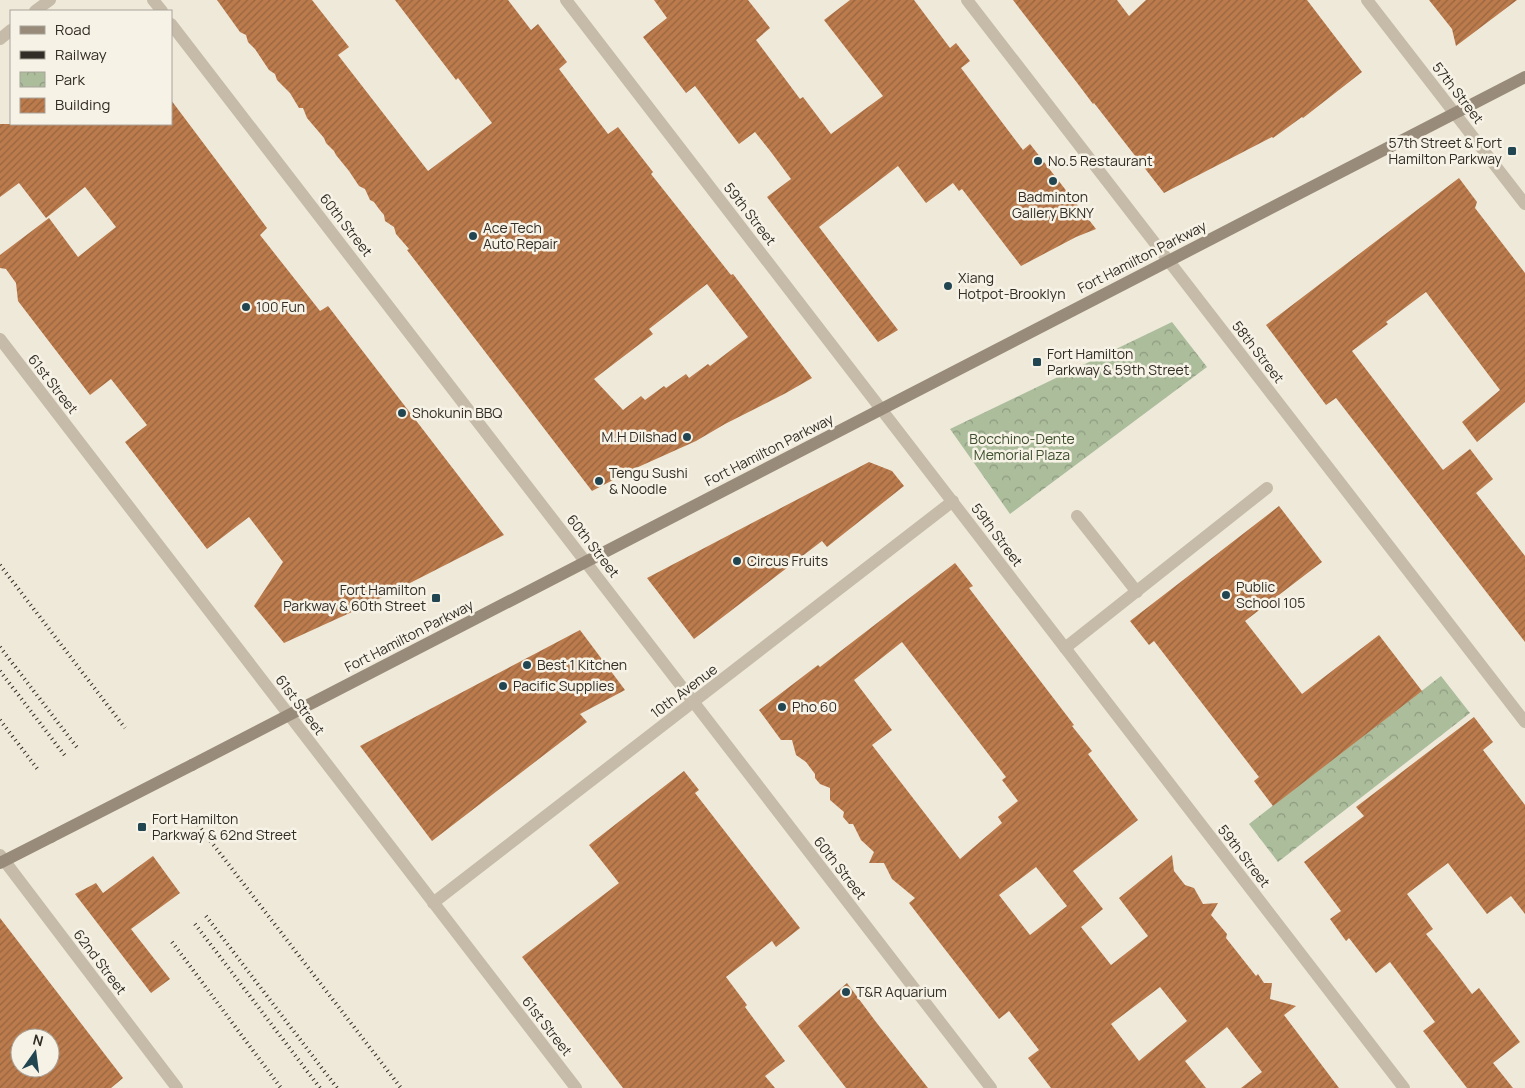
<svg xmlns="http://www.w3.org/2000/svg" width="1525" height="1088" font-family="Manrope,sans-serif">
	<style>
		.park { fill: url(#park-crowns) }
		.building { fill: url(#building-hatch); fill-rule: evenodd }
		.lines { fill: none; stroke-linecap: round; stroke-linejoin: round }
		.lane { stroke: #c6bba8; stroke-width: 12 }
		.street { stroke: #c6bba8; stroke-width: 12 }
		.secondary { stroke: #998b79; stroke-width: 12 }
		.rail { stroke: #332d27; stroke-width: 4; stroke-dasharray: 1 4; stroke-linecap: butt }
		.secondary-bridge { stroke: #998b79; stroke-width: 12 }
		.poi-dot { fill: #214551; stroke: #f7f2e6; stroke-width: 2 }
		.labels { text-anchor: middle; stroke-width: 5; stroke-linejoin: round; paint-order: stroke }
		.street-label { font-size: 14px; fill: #332d27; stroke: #f7f2e6 }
		.poi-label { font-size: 14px; fill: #332d27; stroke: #f7f2e6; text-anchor: start }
		.park-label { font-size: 14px; fill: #3d4f2d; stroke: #f7f2e6 }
	</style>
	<defs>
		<pattern id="park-crowns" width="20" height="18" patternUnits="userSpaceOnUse" patternTransform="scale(1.25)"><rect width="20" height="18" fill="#acbd9c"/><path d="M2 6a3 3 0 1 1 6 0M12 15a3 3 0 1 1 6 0" fill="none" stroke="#8d9a7f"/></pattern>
		<pattern id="building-hatch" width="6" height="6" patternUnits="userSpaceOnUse" patternTransform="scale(1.25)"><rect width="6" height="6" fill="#bb7b4c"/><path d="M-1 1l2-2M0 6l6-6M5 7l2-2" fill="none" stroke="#99653f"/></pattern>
	</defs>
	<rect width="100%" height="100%" fill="#efe9da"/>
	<path class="park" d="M1172,322L1207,367L1010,514L950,429Z
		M1441,676L1470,713L1278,862L1249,824Z"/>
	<path class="building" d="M217,0H312L349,47L338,55L428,171L492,123L458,78L456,80L395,0H508L531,30L538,24L567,62L559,69L608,134L618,127L653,172L651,174L731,275L733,274L812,378L786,393L725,424L696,441L636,468L592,491L407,250L409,249L396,234L394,227L385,221L384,215L379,209L374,202L370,200L365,189L359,186L349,171L336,155L334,151L326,143L324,138L307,118L303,108H299L290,93L277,80L275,74L269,70L255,49L248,42L246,35L240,32ZM707,284L748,337L710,366L708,364L689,378L686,374L666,388L664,386L645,400L641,396L623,410L594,379L653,334L649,329Z
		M654,0H748L770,28L756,40L800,99L803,97L831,134L883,96L824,20L850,0H914L950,48L956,43L970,61L961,68L1023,150L1030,144L1096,229L1076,237L1021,266L962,189L959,191L953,183L926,203L898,166L819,227L898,330L878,342L767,197L791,179L771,152L755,132L739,144L695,86L686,93L643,37L667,18Z
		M1013,0H1117L1129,16L1146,0H1307L1362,72L1303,118L1302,117L1273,138L1272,137L1164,193L1094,103L1093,104L1078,84Z
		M1429,0H1517L1456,46L1452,29Z
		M171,100L267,228L260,235L320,311L328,306L504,535L365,606L284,643L254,606L283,562L249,517L207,549L125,442L147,425L111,379L90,395L18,301L16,283L6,269L0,268V255L49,218L78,257L116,227L85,187L46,218L19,183L0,197V124H171Z
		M1459,178L1477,202L1475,208L1525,273V402L1477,442L1462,422L1500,390L1426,292L1386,322L1388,324L1352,351L1443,470L1470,449L1493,479L1476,493L1525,556V642L1336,398L1326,405L1266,325Z
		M869,462L892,471L904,486L827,547L822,541L694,639L647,578Z
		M1279,506L1322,562L1245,621L1302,694L1379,635L1422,691L1273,806L1254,781L1259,777L1154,641L1149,645L1130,621Z
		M955,563L973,586L969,588L1074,725L1072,726L1092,751L1088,754L1138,820L1073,871L1103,909L1081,927L1111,965L1148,936L1119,898L1172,855L1174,871L1185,885L1194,888L1203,904L1218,903L1211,915L1227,934L1226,938L1256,976L1258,974L1264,983H1272L1270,999L1296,1006L1284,1015L1339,1088H1241L1262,1072L1227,1027L1185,1061L1206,1088H1051L1028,1058L1039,1050L1009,1011L999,1019L909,903L915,898L892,879L884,863H869L874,852L861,840L853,824H849L843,817L844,812L830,800V788L820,784L815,778V774L806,762L796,755L792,740H781L759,710L818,665L820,667ZM902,642L1006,777L1002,780L1018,801L998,817L1002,823L960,859L872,745L892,730L854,680ZM1036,867L1067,906L1030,935L999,895ZM1160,987L1187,1021L1139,1061L1111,1024Z
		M580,630L625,690L580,714L587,722L432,841L360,746Z
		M1474,717L1493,742L1483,750L1525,805V914L1511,896L1487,914L1448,863L1407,894L1433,929L1426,934L1442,954L1472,994L1479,988L1520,1042L1493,1063L1513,1088H1467L1423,1031L1435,1022L1390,962L1376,973L1349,938L1346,941L1330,919L1341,911L1304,862L1364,816L1356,807Z
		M684,771L699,790L695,793L800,928L776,947L772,941L726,977L747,1005L745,1007L785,1061L765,1076L775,1088H623L522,957L619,883L589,845Z
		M153,856L180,893L131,929L170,979L151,993L75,894L96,883L103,893Z
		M0,918L123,1078L111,1088H0ZM20,1038H50V1068H20Z
		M847,983L876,1022L928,1088H846L798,1026Z"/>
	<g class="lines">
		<path class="lane" d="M1077,516L1137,592
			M1065,648L1267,488"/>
		<path class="street" d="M153,0L162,11
			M566,0L1404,1088
			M967,0L1525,722
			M1367,0L1525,204
			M35,11L50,0
			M171,24L991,1088
			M0,39L11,30
			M0,339L576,1088
			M0,855L177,1088
			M433,903L953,501"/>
		<path class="secondary" d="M192,765L1525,77
			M0,863L51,837"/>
		<path class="rail" d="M0,565L125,728
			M0,647L79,750
			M0,671L66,757
			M0,720L39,771
			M192,817L401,1088
			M206,916L337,1088
			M195,924L320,1088
			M172,942L281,1088"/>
		<path class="secondary-bridge" d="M51,837L192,765"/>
	</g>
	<g class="poi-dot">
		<rect x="1507" y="146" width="10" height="10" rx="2.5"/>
		<circle cx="1038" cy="161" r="5"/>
		<circle cx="1053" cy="181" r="5"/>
		<circle cx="473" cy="236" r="5"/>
		<circle cx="948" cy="286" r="5"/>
		<circle cx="246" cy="307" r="5"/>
		<rect x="1032" y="357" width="10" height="10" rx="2.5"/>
		<circle cx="402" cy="413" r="5"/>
		<circle cx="687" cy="437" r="5"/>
		<circle cx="599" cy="481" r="5"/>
		<circle cx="737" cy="561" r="5"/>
		<circle cx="1226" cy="595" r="5"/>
		<rect x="431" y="593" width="10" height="10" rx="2.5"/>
		<circle cx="527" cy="665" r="5"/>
		<circle cx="503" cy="686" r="5"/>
		<circle cx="782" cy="707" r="5"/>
		<rect x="137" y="822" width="10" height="10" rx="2.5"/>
		<circle cx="846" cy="992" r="5"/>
	</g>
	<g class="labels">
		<g class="street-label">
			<text transform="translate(1458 93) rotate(52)" y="5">57th Street</text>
			<text transform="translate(750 214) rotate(52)" y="5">59th Street</text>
			<text transform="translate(346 225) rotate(52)" y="5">60th Street</text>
			<text transform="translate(1142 257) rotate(-27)" y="5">Fort Hamilton Parkway</text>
			<text transform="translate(1258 352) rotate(52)" y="5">58th Street</text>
			<text transform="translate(53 384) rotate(52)" y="5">61st Street</text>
			<text transform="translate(769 450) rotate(-27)" y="5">Fort Hamilton Parkway</text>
			<text transform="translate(997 535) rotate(53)" y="5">59th Street</text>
			<text transform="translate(593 546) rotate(52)" y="5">60th Street</text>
			<text transform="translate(409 636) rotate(-27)" y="5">Fort Hamilton Parkway</text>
			<text transform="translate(684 691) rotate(-37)" y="5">10th Avenue</text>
			<text transform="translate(300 705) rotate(53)" y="5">61st Street</text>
			<text transform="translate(1244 856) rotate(52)" y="5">59th Street</text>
			<text transform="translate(840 868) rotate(52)" y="5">60th Street</text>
			<text transform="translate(100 962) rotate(53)" y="5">62nd Street</text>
			<text transform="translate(547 1026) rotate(52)" y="5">61st Street</text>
		</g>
		<g class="poi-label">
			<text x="1502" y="148" text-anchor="end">57th Street &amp; Fort<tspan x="1502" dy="16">Hamilton Parkway</tspan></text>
			<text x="1048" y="166">No.5 Restaurant</text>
			<text x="1053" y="202" text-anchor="middle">Badminton<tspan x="1053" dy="16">Gallery BKNY</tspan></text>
			<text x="483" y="233">Ace Tech<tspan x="483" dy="16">Auto Repair</tspan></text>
			<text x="958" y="283">Xiang<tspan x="958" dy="16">Hotpot-Brooklyn</tspan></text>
			<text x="256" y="312">100 Fun</text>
			<text x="1047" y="359">Fort Hamilton<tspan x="1047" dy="16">Parkway &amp; 59th Street</tspan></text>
			<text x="412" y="418">Shokunin BBQ</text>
			<text x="677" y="442" text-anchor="end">M.H Dilshad</text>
			<text x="609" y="478">Tengu Sushi<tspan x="609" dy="16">&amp; Noodle</tspan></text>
			<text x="747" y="566">Circus Fruits</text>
			<text x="1236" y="592">Public<tspan x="1236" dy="16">School 105</tspan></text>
			<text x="426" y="595" text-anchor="end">Fort Hamilton<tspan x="426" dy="16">Parkway &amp; 60th Street</tspan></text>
			<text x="537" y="670">Best 1 Kitchen</text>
			<text x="513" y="691">Pacific Supplies</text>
			<text x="792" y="712">Pho 60</text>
			<text x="152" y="824">Fort Hamilton<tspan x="152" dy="16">Parkway &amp; 62nd Street</tspan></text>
			<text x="856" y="997">T&amp;R Aquarium</text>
		</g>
		<g class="park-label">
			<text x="1022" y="444">Bocchino-Dente<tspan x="1022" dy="16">Memorial Plaza</tspan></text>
		</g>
	</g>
	<rect x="10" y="10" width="162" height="115" fill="#f7f2e6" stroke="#a9a39a"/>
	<rect x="20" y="26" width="25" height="8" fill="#998b79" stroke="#a9a39a"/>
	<text x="55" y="35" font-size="15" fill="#332d27">Road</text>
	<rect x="20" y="51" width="25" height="8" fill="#332d27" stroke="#a9a39a"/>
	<text x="55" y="60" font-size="15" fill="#332d27">Railway</text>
	<rect x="20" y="72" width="25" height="15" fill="url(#park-crowns)" stroke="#a9a39a"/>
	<text x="55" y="85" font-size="15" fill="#332d27">Park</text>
	<rect x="20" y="98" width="25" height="15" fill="url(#building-hatch)" stroke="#a9a39a"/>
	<text x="55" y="110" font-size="15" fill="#332d27">Building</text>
	<g transform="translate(35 1053) rotate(14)"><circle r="24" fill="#f7f2e6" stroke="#a9a39a"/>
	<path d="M0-4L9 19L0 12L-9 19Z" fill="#214551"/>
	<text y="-8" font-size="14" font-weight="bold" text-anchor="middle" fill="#332d27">N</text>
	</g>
</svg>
